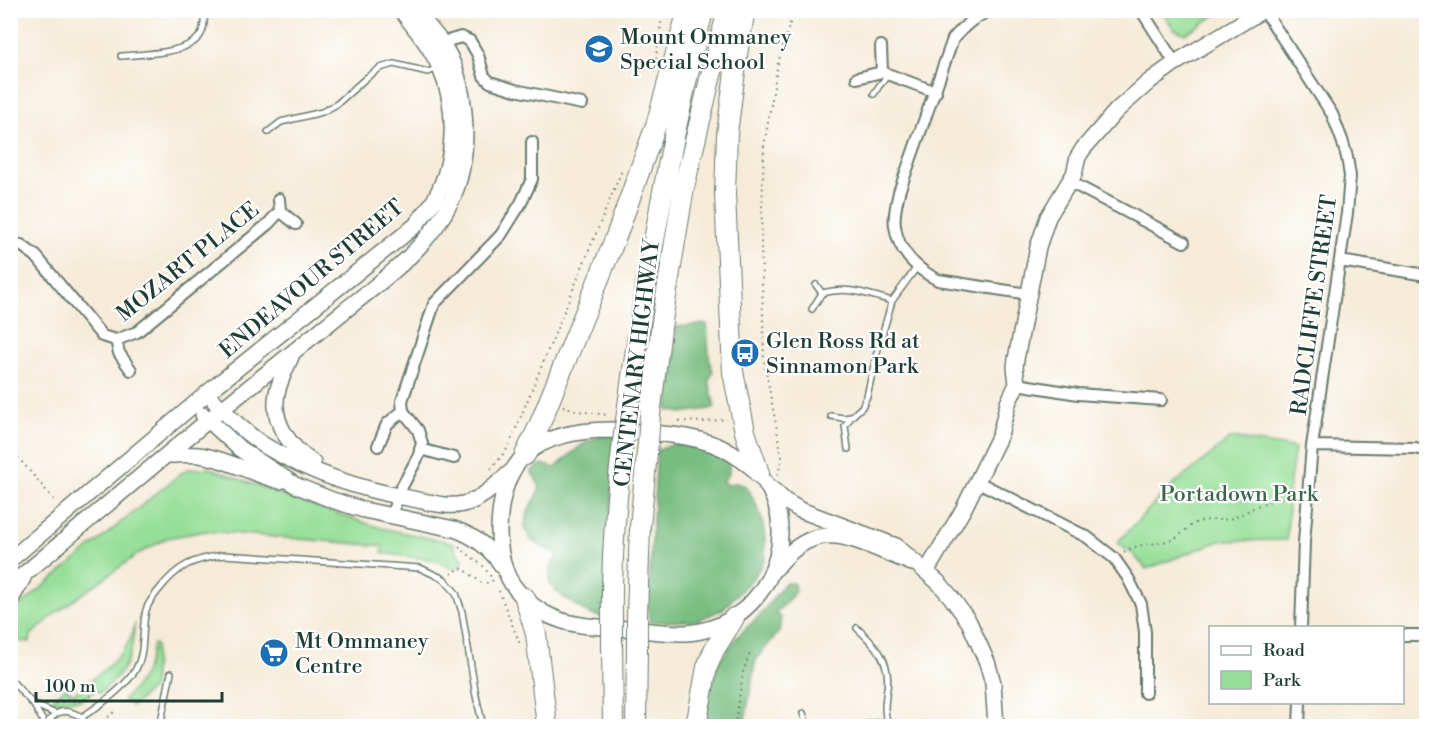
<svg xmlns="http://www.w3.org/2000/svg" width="1437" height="737" font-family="'Libre Bodoni',serif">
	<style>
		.green { fill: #97df99; stroke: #5b8e66; stroke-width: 1.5 }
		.forest { fill: #79be81; stroke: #4c7e5a; stroke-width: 1.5 }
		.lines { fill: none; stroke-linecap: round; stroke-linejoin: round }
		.lane-casing { stroke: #6a7a6d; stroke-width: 8 }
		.street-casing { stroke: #6a7a6d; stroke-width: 14 }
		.secondary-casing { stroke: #6a7a6d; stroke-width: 18 }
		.highway-casing { stroke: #6a7a6d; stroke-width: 22 }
		.path { stroke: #6a7a6d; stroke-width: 2; stroke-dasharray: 1.5 4.5; stroke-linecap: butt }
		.lane { stroke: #fff; stroke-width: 5 }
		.street { stroke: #fff; stroke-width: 10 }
		.secondary { stroke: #fff; stroke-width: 15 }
		.highway { stroke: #fff; stroke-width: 20 }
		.highway-bridge-casing { stroke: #6a7a6d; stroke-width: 22; stroke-linecap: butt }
		.highway-bridge { stroke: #fff; stroke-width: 20 }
		.labels { text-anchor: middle; stroke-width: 4.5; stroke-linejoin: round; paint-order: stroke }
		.poi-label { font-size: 22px; fill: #1f3d34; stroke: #fff; text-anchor: start }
		.street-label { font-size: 22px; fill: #1f3d34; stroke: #fff }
		.park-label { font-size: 22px; fill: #3d664d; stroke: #fff }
	</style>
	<rect width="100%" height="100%" fill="#fff"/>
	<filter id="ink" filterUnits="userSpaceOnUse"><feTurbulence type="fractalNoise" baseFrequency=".0167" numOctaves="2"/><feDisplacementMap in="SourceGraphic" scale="12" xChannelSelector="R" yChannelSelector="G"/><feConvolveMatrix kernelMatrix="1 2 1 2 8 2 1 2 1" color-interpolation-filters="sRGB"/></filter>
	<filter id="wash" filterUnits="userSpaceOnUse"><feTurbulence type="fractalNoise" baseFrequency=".008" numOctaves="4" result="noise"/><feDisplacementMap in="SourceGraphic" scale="24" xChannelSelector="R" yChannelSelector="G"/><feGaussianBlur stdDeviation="1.35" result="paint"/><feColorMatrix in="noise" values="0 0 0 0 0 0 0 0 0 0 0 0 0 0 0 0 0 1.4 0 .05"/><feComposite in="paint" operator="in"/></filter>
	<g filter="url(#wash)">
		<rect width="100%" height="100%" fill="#f5ebd8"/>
		<path class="green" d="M1161,11H1214L1216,15L1185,34L1174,29Z
			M1231,438L1295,448L1289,487L1287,540L1220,541L1146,569L1133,554L1117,543L1167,490Z
			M210,468L284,496L381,528L454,543C454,550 457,554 463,557L462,566L453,569L434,560L382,553L383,546L206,531L167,538L138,554L56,613L31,635L30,642L15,641L12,659L10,655L11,617L16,609L181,473L188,469Z
			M135,623C132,659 127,670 100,693L96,690L81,700H64L49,703L66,687L73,694C98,674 130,656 135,623Z
			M153,644L156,645L153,687L132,707L127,701L125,702L124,699C141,683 149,668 153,644Z"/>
		<path class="forest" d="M707,324L709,356L713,373L709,380L715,408L681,413L667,410C669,390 672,371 675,351C676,343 675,336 676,327Z
			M602,436H615L605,618L589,614L563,597L550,585V569L557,555L532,541L524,528L529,509L536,498L540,487L531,471L542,464L555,468C573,454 578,443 602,436Z
			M675,444C694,446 714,451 729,464V474L722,482L728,485L736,483L746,486L754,500L762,518L765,537V559L754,577L723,609L696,621L649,622L648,606L657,450Z
			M785,583H794L795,591L787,602L775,613L781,617L779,632L756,659L744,726H703L716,666L736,638L761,614Z"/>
	</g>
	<g filter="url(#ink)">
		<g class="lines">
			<g class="lane-casing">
				<path id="lane" d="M121,56C142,54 190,54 201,34C205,28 204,17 205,10
					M874,94L879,86L889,74
					M268,132L281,122L322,112L337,104L366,78L380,68L394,64L428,72L439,68
					M816,285L822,293
					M812,309L822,293C850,286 865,294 892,301
					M831,416L843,418L851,417L862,407L867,396L876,356L892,301L917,267
					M848,449L845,426L851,417
					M857,628C876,646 891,660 887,689C885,703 883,713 889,726
					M10,679L33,704L56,714
					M33,704L46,726
					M803,713L807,726
					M82,717C99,706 126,687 136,669C146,651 141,629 146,610C148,603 154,596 158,591C178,565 193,559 224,555L420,568L444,579L456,593L462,612L476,696L483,726
					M46,726C55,709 66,708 82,717L86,726
					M160,726L171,673
					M859,726L887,721"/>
			</g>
			<g class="street-casing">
				<path id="street" d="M992,10C974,17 966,24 953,39L899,192C897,203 893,215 895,226C898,251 916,269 938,280L1028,294
					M1141,10L1175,63
					M1264,10L1332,114L1342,140L1347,157L1350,176L1347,213L1312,446L1304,542L1301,628
					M441,43L461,37L470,41L478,55L484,76L490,82L515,90L582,104
					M882,72L936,92
					M857,78L882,72L881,46
					M1070,182L1184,242
					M279,199L280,211L296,224
					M10,244L21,245L36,256L102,336L116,340L137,332L268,224L280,211
					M1340,261L1426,275
					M116,340L119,353L131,370
					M1017,384L1078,394L1161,400
					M378,446L387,424L403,411
					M1312,446L1414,448L1426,450
					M420,449L454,458
					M978,482L1087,537L1114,558L1128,578L1141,604L1145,632V693
					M392,517L397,496L419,455L422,443L418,430L403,411L402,401L434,304L501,235L521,203L532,179V142
					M1402,635H1426
					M1299,726L1300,702"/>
			</g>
			<g class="secondary-casing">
				<path id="secondary" d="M292,354C287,367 280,379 277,393C271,423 290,447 313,463
					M215,402C231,419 247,435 267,447C311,473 363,490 413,499C429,502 447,508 463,504C482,500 498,483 512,471
					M203,415L240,449L295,485L332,500L364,510L454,529C475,536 491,549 503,567
					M611,430C649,434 698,432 731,453C743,460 757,470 765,482C806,545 758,630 685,633C667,633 649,631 631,629C603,627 572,628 546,614C530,605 512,589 506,572C493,538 498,480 525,455C548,434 582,430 611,430Z
					M168,455C180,455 193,453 205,456C231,461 255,475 280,481
					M772,489L785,501L800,510L896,546L939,583L951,597L969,622L987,662L993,683L996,726
					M10,560L218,384L416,225C422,216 430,208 435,199C456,160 458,108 440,68C431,47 415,28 401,10
					M776,568C821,511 857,543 912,563
					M926,572L963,510L1000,435L1008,403L1017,384L1015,367L1016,359L1038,247L1048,217L1074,174L1078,157L1083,149L1117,110L1150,81L1175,63L1263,10
					M10,586C89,520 167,453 247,389C279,363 311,338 343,312C384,279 429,248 452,199C472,155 469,82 441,42C433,31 423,21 415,10
					M10,601L23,578"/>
			</g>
			<g class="highway-casing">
				<path id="highway" d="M745,10L738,48L727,134L725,194L733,372L745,432L759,473
					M627,413C645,277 670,143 703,10
					M650,415L662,321L684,187L711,75L728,10
					M525,455L539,426L617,234L657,122L688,10
					M525,598L536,634L547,726
					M637,615L640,527L648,442
					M612,617C611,558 616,499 623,441
					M612,645L613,726
					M636,726L637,648
					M696,726L707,667L714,650L734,618"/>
			</g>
			<path class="path" d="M654,71L663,10
				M563,406L578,411L608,415
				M679,421L704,422L727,419
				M10,448L56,502
				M491,469L508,448L622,170
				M778,475L782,457L764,360L761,241L764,146L778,63L794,10
				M459,547L483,566L492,578
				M1124,552C1139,542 1157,546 1173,539C1181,536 1187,527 1195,523C1207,518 1220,522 1232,518C1241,515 1249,510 1257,506C1271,500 1283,497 1298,497
				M451,574L460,568C470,571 475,580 484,584L494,580
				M499,591L521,647
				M55,703L67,701H82L96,692L98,695
				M100,726L103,722L113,713L109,709
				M735,726L743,672L750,653"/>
			<use href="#lane" class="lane"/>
			<use href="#street" class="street"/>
			<use href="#secondary" class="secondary"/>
			<use href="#highway" class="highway"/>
			<g class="highway-bridge-casing">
				<path id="highway-bridge" d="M623,441L627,413
					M648,442L650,415
					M637,615V648
					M612,645V617"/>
			</g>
			<use href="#highway-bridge" class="highway-bridge"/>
		</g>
	</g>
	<defs>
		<g id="school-disc" transform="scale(1.5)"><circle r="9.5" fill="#1f6fb2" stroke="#fff"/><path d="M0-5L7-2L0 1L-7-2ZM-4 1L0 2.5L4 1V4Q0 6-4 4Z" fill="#fff"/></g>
		<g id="bus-disc" transform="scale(1.5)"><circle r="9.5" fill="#1f6fb2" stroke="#fff"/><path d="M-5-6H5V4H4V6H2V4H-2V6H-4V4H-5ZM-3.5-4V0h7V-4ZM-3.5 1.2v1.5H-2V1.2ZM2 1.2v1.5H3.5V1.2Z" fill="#fff"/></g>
		<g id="supermarket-disc" transform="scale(1.5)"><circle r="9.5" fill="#1f6fb2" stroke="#fff"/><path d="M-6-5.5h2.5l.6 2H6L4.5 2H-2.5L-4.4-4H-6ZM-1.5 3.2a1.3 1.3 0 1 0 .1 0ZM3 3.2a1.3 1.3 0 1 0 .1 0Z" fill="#fff"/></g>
	</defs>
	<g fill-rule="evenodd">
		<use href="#school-disc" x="599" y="49"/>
		<use href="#bus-disc" x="745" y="353"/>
		<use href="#supermarket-disc" x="274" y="653"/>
	</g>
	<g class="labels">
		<g class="poi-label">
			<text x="620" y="44">Mount Ommaney<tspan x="620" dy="25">Special School</tspan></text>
			<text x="766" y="348">Glen Ross Rd at<tspan x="766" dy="25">Sinnamon Park</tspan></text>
			<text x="295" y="648">Mt Ommaney<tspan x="295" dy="25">Centre</tspan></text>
		</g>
		<g class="street-label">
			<text transform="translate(187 261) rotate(-39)" y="8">MOZART PLACE</text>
			<text transform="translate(311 278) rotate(-40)" y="8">ENDEAVOUR STREET</text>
			<text transform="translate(1313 305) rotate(-82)" y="8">RADCLIFFE STREET</text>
			<text transform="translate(636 363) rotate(-83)" y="8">CENTENARY HIGHWAY</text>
		</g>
		<g class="park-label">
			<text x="1239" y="501">Portadown Park</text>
		</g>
	</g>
	<rect width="1437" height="737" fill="none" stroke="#fff" stroke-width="36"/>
	<rect x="1209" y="626" width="195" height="78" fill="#ffffff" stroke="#a5b1ae" stroke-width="1.5"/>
	<rect x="1221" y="646" width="30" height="9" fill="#ffffff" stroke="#a5b1ae" stroke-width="1.5"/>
	<text x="1263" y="656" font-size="18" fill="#1f3d34">Road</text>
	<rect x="1221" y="671" width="30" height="18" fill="#97df99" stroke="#a5b1ae" stroke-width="1.5"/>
	<text x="1263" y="686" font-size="18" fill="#1f3d34">Park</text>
	<path d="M36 692v9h186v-9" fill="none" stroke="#1f3d34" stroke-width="3"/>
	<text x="45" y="692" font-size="18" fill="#1f3d34" stroke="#ffffff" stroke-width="4.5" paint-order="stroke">100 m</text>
</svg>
